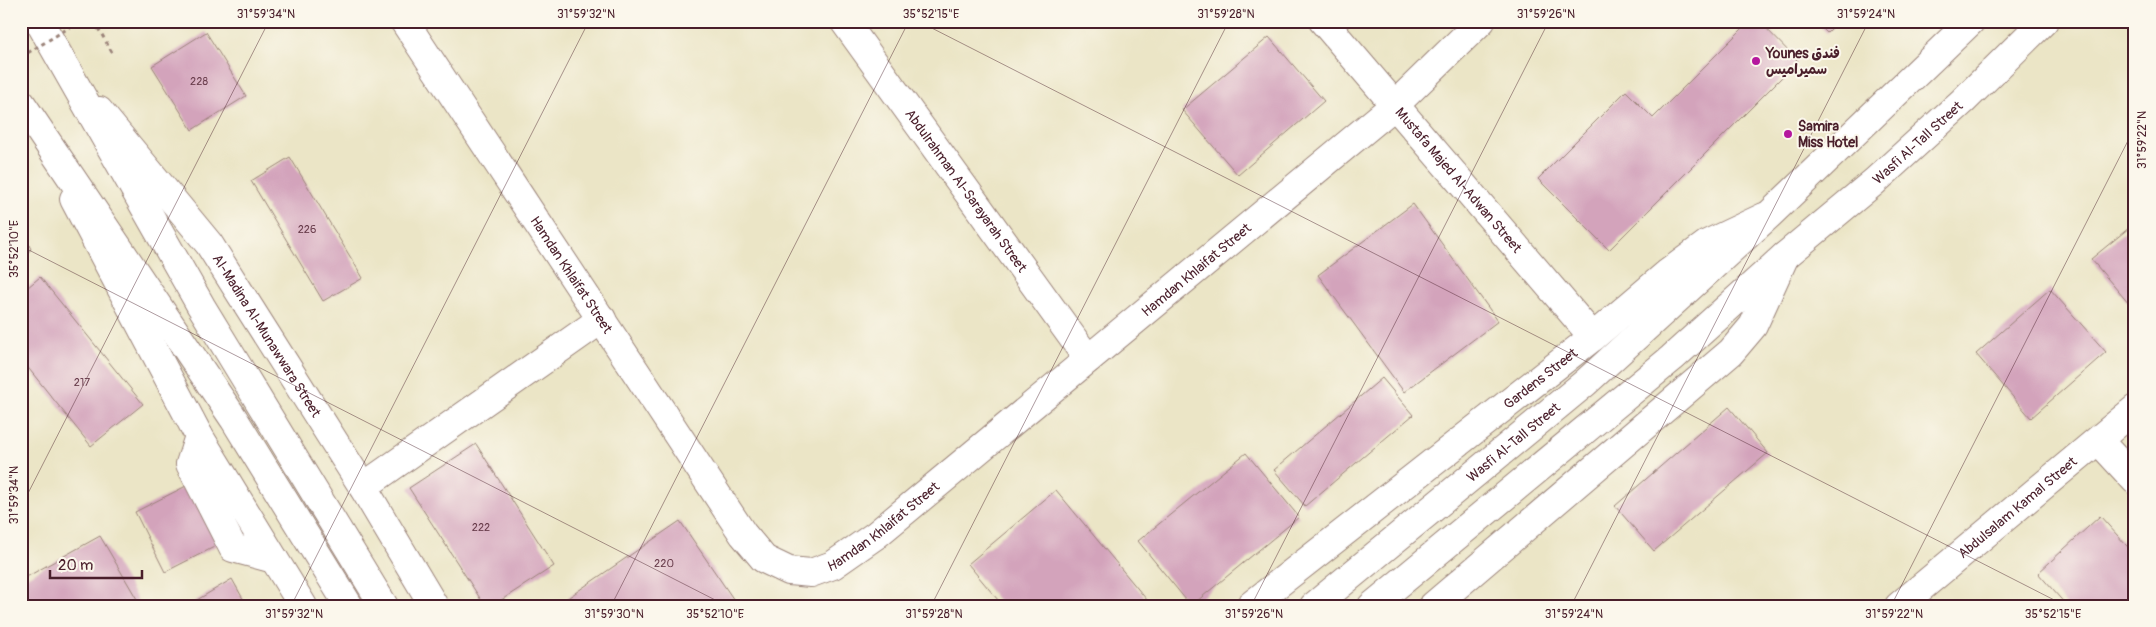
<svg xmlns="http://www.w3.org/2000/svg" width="2156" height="627" font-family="Pangolin,'Playpen Sans Arabic',sans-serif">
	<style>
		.building { fill: #d3a3bb }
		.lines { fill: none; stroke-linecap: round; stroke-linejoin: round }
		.minor-casing { stroke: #9a8278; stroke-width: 30 }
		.major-casing { stroke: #9a8278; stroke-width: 30 }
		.path { stroke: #9a8278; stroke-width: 3; stroke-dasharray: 4 4; stroke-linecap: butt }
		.minor { stroke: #fff; stroke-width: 28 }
		.major { stroke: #fff; stroke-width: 28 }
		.path-bridge { stroke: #9a8278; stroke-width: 3; stroke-dasharray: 4 4; stroke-linecap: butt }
		.ticks { fill: none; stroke: #4a1f2b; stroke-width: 1; stroke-opacity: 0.45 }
		.poi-dot { fill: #b5179e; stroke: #fbf7ec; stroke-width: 2 }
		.labels { text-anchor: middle; stroke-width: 4; stroke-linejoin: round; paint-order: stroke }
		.number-label { font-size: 11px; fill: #6c404f }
		.poi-label { font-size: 14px; font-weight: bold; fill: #4a1f2b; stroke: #fbf7ec; text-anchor: start }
		.street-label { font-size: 14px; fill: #4a1f2b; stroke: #fbf7ec }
		.neatline { fill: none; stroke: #4a1f2b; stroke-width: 2 }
		.ticks-label { font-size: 12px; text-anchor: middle; fill: #4a1f2b }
	</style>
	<rect width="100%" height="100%" fill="#fbf7ec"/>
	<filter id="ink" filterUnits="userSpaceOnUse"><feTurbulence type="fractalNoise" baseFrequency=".02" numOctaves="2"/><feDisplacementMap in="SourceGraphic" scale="10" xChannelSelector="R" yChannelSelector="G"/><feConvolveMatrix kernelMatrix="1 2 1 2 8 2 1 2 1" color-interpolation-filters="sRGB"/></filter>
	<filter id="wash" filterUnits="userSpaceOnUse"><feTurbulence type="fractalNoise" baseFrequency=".0096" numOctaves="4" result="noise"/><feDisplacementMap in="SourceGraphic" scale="20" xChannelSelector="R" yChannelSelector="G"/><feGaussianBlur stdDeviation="1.12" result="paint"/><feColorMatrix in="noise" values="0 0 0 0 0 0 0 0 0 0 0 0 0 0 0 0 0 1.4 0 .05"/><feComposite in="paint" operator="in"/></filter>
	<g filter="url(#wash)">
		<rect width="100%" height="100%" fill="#ebe5c6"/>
		<g id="blocks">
			<path class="building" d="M1750,21H1759L1798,61L1609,250L1538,179L1626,91L1653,118Z
				M1815,21H1839L1827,33Z
				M206,32L246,96L192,130L152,66Z
				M1269,37L1324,101L1238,175L1182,110Z
				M290,157L363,278L323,301L251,181Z
				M1413,204L1498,321L1404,392L1318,275Z
				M2135,223V311L2091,259Z
				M21,230L31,249L21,260Z
				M40,277L143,404L91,446L21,359V293Z
				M2050,289L2106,352L2031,418L1976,354Z
				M1382,378L1413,415L1305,506L1274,470Z
				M1729,407L1768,453L1654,551L1615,506Z
				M476,444L554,566L492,606H485L409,488Z
				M1246,453L1299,517L1191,606L1138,541Z
				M192,483L222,543L165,572L135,512Z
				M1056,490L1152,606H1003L968,564Z
				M2100,516L2135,555V589L2116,606H2067L2038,573Z
				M680,521L738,606H556Z
				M100,536L141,606H30L21,590V580Z
				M232,579L247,606H187Z"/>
		</g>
	</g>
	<g filter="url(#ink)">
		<use href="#blocks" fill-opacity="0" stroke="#9a8278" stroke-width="1"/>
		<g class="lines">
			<g class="minor-casing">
				<g id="minor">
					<path id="s1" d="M404,21L743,534L764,559L789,571L811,573L833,565L876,535L1396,104L1481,21"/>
					<path id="s2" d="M844,21L1088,359"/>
					<path id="s3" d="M1323,21L1593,337"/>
					<path id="s4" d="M99,111L209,244L363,487L434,606"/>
					<path d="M74,199L199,436L303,606"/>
					<path d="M199,436L190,464L233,548L274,559"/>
					<path d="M2099,441L2135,480"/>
					<path d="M363,487L602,319"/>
					<path id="s5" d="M1250,606L1593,337L1668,273L1707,244L1764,217"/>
					<path d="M1433,606L1731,352L1753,326L1785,256"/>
					<path id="s6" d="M1899,606L2135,409"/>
				</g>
			</g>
			<g class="major-casing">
				<g id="major">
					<path d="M39,21L201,306L384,606"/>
					<path d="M21,103L234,419L349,606"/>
					<path id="s7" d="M1314,606L1585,383L1770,214L1971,21"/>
					<path id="s8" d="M1372,606L1672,358L1785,256L1874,182L1963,101L2044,21"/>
				</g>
			</g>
			<path class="path" d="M94,21L113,54"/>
			<use href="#minor" class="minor"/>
			<use href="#major" class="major"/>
			<path class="path-bridge" d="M21,57L80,21"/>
		</g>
	</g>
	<path class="ticks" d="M918,21L2066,606M21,246L727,606M21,507L269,21M291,606L589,21M611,606L909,21M931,606L1229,21M1251,606L1549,21M1571,606L1869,21M1891,606L2135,127"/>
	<g class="poi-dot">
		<circle cx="1756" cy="61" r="5"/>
		<circle cx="1788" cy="134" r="5"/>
	</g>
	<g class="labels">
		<g class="number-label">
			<text x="199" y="85">228</text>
			<text x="307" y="233">226</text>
			<text x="82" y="386">217</text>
			<text x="481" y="531">222</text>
			<text x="664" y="567">220</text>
		</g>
		<g class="poi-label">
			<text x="1766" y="58">Younes فندق<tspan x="1766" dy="16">سميراميس</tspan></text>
			<text x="1798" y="131">Samira<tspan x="1798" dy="16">Miss Hotel</tspan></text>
		</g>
		<g class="street-label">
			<text dy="5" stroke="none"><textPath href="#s8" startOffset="716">Wasfi Al-Tall Street</textPath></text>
			<text dy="5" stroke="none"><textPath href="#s3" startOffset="209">Mustafa Majed Al-Adwan Street</textPath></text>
			<text dy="5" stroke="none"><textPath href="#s2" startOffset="209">Abdulrahman Al-Sarayarah Street</textPath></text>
			<text dy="5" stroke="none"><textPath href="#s1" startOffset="1189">Hamdan Khlaifat Street</textPath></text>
			<text dy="5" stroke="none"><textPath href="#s1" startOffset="304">Hamdan Khlaifat Street</textPath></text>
			<text dy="5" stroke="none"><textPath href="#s4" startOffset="281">Al-Madina Al-Munawwara Street</textPath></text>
			<text dy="5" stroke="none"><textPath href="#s5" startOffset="369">Gardens Street</textPath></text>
			<text dy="5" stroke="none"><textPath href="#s7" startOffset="258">Wasfi Al-Tall Street</textPath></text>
			<text dy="5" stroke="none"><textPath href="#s6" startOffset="154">Abdulsalam Kamal Street</textPath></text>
			<text dy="5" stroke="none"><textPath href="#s1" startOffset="784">Hamdan Khlaifat Street</textPath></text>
		</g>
	</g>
	<rect width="2156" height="627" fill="none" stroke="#fbf7ec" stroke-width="55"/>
	<path d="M50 570v8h92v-8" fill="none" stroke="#4a1f2b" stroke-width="2.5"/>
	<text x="58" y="570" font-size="15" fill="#4a1f2b" stroke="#fbf7ec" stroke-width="4" paint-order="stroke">20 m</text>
	<rect x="28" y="28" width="2100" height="572" class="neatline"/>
	<g class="ticks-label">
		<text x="266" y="18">31°59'34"N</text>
		<text x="586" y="18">31°59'32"N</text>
		<text x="931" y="18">35°52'15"E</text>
		<text x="1226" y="18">31°59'28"N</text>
		<text x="1546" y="18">31°59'26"N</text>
		<text x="1866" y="18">31°59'24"N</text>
		<text transform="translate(2142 140) rotate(-90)" y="4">31°59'22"N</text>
		<text transform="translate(14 249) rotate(-90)" y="4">35°52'10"E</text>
		<text transform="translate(14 495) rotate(-90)" y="4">31°59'34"N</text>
		<text x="294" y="618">31°59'32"N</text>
		<text x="614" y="618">31°59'30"N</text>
		<text x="715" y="618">35°52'10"E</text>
		<text x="934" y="618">31°59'28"N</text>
		<text x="1254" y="618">31°59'26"N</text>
		<text x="1574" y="618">31°59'24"N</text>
		<text x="1894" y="618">31°59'22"N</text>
		<text x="2053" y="618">35°52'15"E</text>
	</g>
</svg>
